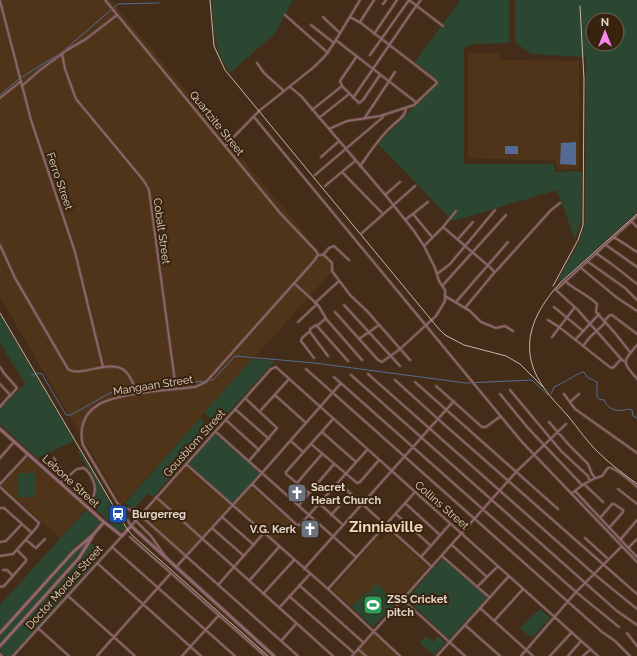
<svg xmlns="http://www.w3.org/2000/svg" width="637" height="656" font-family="Raleway,sans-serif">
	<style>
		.built { fill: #4f3419 }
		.green { fill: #2b4732; fill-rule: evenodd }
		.water { fill: #536b95 }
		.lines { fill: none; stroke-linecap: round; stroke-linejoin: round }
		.stream { stroke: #536b95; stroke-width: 1 }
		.minor-casing { stroke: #604b38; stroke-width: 3.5 }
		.tertiary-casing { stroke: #604b38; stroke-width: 4.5 }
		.minor { stroke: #936773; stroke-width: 1.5 }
		.tertiary { stroke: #936773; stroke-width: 2.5 }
		.rail { stroke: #c5b5a8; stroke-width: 1 }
		.labels { text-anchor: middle; stroke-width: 4; stroke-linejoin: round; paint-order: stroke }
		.street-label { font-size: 11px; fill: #e2d4c8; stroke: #38230e }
		.poi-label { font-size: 11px; font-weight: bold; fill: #e2d4c8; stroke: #38230e; text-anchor: start }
		.district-label { font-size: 15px; font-weight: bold; fill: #f3d7bd; stroke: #38230e }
	</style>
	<rect width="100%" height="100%" fill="#432d18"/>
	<path class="built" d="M0,0H111L334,269L122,505L0,297Z
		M468,53H498L499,60L579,61V169L557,170L556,161L468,158Z
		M28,457L86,509L60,538L2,487V485Z
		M186,467L231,506L183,558L139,519Z
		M251,487L292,523L275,542L235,505Z
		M389,532L428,567L396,603L380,586L368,594L365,593L351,607L332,590L377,538L381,541Z
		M374,634L398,656H354Z"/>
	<path class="green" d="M212,0H293L275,33L230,73C213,48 214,30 212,0Z
		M460,0H509V43L473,44L464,48V164H554L555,172L582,171L581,222L575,239L557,190L453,221L378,144L437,83L413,64L455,8Z
		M515,0H637V212L560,282L557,281C568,261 582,243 585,221L586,57L531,54L515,42ZM593,20H617V44H593Z
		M0,315L74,441L37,458L0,424V408L25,384L0,343Z
		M252,359L275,361L217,425L204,413Z
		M200,418L209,428L210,432L153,497L148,493L133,510L125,503Z
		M216,433L260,473L232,504L188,464Z
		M80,451L125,528L123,531L118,530L89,503C91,500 95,497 96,493C99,483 83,461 78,452Z
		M18,473H35V497H18Z
		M86,510L99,521V524L88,537L75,546L0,632V605Z
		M88,541L80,553L0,644V636L77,550Z
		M91,543C100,544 99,553 98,560L12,656H6L0,651V649L83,555Z
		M443,558L487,597L449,639L406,599Z
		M376,584L380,586L396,603L373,627L351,607L365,593L368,594Z
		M540,609L550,618L532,638L520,628Z
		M426,636L433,642L438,636L445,643L434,655L420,643Z"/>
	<path class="water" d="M576,142V165L560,164L561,143Z
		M505,146H518V154H505Z"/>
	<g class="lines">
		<path class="stream" d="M0,95L19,79L62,52L118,4L159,3
			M31,376L37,373L42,374L66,415H71L110,393L205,381
			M210,380H213L235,356L315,363L466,383L532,380L548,395
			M551,394L554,387C562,384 579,372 584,372L587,377L597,382V397L599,399L604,400C606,407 615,412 623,410C626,410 628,409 630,409L632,410L633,416L637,418"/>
		<g class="minor-casing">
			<path id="minor" d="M105,0L280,213L316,251L318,255
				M0,1L31,120L75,252L103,367
				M383,4L386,0
				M285,15L328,53
				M323,17L340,33
				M360,22L374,0
				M311,25L334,43
				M374,34L397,0
				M337,41L417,103
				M62,53L65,69L76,99L144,181L149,190L176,389
				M370,55L409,0L443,26
				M357,56L340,81L342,86L359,103L363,100L380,75
				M257,63L264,73L284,91
				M22,86L40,70L67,50L86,39L117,15
				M290,87L301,96L387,197L414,231L424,246L435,268L439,281L445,290V301L436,316L400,349L382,362L378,360L335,312
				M0,98L20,82
				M353,98L416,6L421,0
				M312,110L342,86
				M254,117L522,442L637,562
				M319,118L349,94
				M364,119L395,72
				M329,129L347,121L380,116L414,105L437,83L436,81L361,23L350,17
				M225,146L259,111L314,67L325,56L334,43L360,0
				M321,157L338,142
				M360,166C370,153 379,137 392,126C397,121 405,117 406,109
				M342,172L382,213
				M315,175L382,118L384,115
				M325,186L355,161
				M385,195L400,182
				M413,214L432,237
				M405,220L428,202
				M631,221L637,227
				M443,227L492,269L494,272
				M362,233L415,186
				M614,237L637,252
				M458,239L473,222
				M0,245L15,278L68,369C79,378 109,359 124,370C131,375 134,387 138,394
				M606,245L637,267
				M424,246L443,227L456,211
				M596,253L613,265L637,284
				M318,255L314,261L206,382L195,387C171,390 117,393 98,405C83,414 79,430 83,445L131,526L271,369L276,367L598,656
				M318,255H324L332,263V271L350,295L367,311L410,360
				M323,255L329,248L334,246L349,260
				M587,261L625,288L637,300
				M580,267L616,297L637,311
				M437,274L450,264L495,210
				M565,281C575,290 587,294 597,304L596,312L615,333L630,352
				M294,283L318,305L327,320L362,360
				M443,285L506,215
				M445,296L470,311L481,322L496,328L505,326L513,331
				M456,302L508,242
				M315,303L339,281
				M344,305L400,366
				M554,307L583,331
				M465,308L494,273L499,268L506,260L551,210L560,203
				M325,317V319L317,326L348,361
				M548,320L559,327L611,368L614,367L621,359
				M604,321L610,315H612L637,334
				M298,322L317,304
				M316,325L310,329V332L328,356
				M310,331L302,338L301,341L314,358
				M552,337L575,307
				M359,339L379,325
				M575,340L599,314
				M637,345C623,362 621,361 637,379
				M583,346L590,337L606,322
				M624,361L622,360L577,309L556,290L637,216
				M0,367L4,373L17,388L9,397
				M306,369L602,632L615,641L630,656
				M368,374L594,574L637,609
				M351,375L591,588L617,611L637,625
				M334,377L576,592L619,627
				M395,380L438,419L637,594
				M415,382L558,509
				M0,384L10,395L0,407
				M436,386L482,427H486L501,416
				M510,390L561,451L588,476L590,481
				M500,394L528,428L582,485
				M564,394L575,409L637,453
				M275,395L306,423
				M245,398L277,428L249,461
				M570,402L579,394
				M235,409L269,439
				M261,410L289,379
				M226,420L259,450
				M549,422L569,445L588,464L592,474L595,478
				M215,431L356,557
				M322,432L356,462
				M291,441L303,452
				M311,444L357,483L360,482L379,460
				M0,458L14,442
				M54,458L59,467L67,476
				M186,464L328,589L400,656
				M60,483L77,469L84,468C92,474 98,488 93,497
				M297,483L322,454
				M339,483L432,567
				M0,484L28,454
				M252,484L297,525H300L367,450
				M584,484L603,502
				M0,487L39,523L37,527L13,554L0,556
				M618,489L637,504
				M575,491L637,557
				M309,493L286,474V472L333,419
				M571,494C581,486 590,479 602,476C604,474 606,470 608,468C612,465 633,483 637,487
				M156,497L333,656
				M405,503L440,535
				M118,504L140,515L298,656
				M320,504L343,525
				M299,505L334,464
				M0,508H4L32,533
				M396,514L431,546
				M331,515L350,494
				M222,517L254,545
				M600,518L612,504H614L623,510V512L609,528
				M135,520L151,536L165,556
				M212,528L244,556
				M130,537L265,656
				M585,538L607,558
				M26,540L36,548L45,539
				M620,540L637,520
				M0,542L6,541L21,525
				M452,545L487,577
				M112,547L235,656
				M628,548L637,539
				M442,556L489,597
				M421,557L450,524
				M97,563L201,656
				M177,566L262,473L341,383
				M304,569L454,401
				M3,570H7L13,576
				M249,581L279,547
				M218,585L263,534
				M299,585L364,643
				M0,587L4,586L26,561V559L17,550
				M477,587L498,566
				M328,589L415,492
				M263,594L294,560
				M67,595L135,656
				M289,596L354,653
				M403,600L465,656
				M279,608L310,574
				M480,608L533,656
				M494,621L523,589
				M465,625L500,656
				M38,628L69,656
				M627,633L637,646
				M281,641L296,624
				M358,649L366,656
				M0,654L2,656
				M13,656L122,536
				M97,656L171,573
				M182,656L219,615
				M352,656L517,471L566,424
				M437,656L509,576
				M521,656L576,592L621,547
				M550,656L572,632
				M568,656L581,641
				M583,656L591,649"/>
		</g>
		<g class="tertiary-casing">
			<path id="tertiary" d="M0,429L104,522L122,536L131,526L274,656
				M0,633L73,552L93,535L104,522
				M0,646L79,558L92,537"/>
		</g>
		<use href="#minor" class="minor"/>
		<use href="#tertiary" class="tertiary"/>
		<path class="rail" d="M210,0L214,46L225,70L438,328L445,335L464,345L506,356L520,364L544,388
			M637,214L560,283C531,315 517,350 544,388C551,398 560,407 568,416C578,428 588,443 599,453C611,465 624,474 637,484
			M553,286L578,240L583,225L584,79L580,6
			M0,313L127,529L133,536L268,656"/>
	</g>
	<defs>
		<g id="church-square" transform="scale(1)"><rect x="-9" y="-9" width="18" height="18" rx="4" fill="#6b7280" stroke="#38230e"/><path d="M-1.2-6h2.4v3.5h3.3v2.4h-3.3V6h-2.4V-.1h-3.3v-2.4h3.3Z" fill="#fff"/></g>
		<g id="station-square" transform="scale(1)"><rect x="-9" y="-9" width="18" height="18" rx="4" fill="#1a4fb4" stroke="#38230e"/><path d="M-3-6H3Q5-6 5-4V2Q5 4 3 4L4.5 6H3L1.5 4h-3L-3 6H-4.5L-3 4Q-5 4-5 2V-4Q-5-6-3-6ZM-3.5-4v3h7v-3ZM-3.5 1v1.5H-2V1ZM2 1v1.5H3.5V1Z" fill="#fff"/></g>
		<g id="stadium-square" transform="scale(1)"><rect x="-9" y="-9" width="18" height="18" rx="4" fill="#2e9e5b" stroke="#38230e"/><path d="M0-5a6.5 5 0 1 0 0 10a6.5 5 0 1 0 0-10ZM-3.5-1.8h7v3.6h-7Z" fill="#fff"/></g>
	</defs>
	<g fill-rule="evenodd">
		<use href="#church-square" x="297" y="493"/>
		<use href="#station-square" x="118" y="514"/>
		<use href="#church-square" x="310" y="529"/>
		<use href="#stadium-square" x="373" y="605"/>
	</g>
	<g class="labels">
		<g class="street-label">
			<text transform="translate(217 123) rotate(51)" y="4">Quartzite Street</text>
			<text transform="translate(60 181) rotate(71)" y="4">Ferro Street</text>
			<text transform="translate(162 231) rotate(82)" y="4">Cobalt Street</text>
			<text transform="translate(153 385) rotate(-9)" y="4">Mangaan Street</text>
			<text transform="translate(194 443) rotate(-48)" y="4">Gousblom Street</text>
			<text transform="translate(71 481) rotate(42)" y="4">Lebone Street</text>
			<text transform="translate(442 505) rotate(41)" y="4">Collins Street</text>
			<text transform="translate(64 587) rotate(-48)" y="4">Doctor Moroka Street</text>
		</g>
		<g class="poi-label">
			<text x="311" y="491">Sacret<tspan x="311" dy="13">Heart Church</tspan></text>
			<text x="132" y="518">Burgerreg</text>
			<text x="296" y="533" text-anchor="end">V.G. Kerk</text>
			<text x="387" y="603">ZSS Cricket<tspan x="387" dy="13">pitch</tspan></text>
		</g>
		<g class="district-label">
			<text x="386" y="532">Zinniaville</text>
		</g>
	</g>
	<g transform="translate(605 32)"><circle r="19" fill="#38230e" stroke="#7c6a58"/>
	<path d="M0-3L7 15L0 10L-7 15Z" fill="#f788eb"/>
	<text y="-6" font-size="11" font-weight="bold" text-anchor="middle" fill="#e2d4c8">N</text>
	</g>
</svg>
